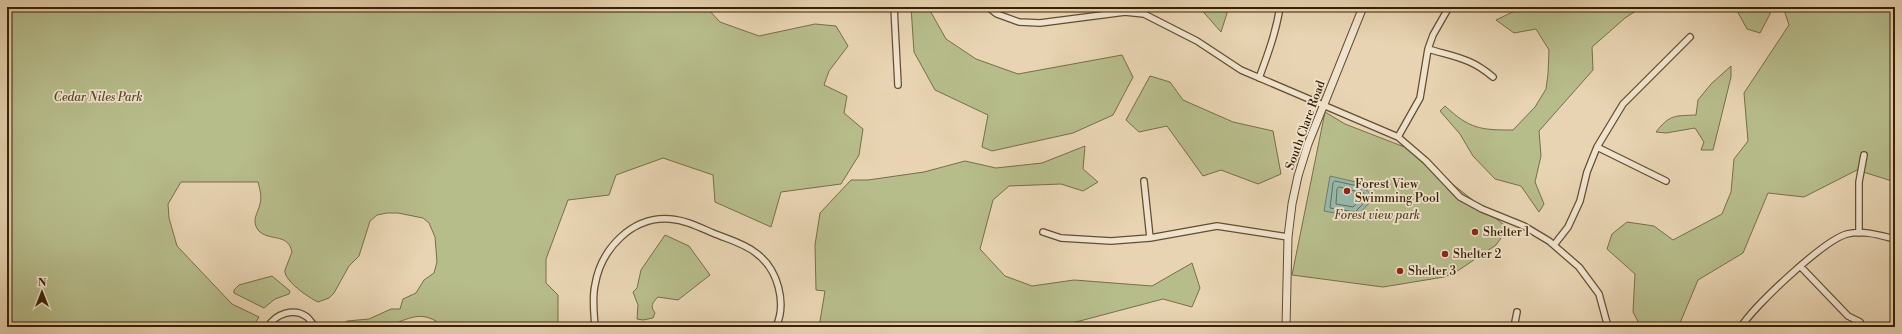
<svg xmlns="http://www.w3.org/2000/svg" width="1902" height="334" font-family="'Libre Bodoni',serif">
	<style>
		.green { fill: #b7bc8b; stroke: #776e48 }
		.water { fill: #97b8aa; stroke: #717c68 }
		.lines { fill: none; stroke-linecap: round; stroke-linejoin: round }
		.shore { stroke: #676c57; stroke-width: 1 }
		.minor-casing { stroke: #634e30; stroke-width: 8 }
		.tertiary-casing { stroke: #634e30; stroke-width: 9 }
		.minor { stroke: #f0e3cd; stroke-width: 5.5 }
		.tertiary { stroke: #f0e3cd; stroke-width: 7 }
		.poi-dot { fill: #8f2418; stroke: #f0e3cd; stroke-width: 1.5 }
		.labels { text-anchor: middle; stroke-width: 3.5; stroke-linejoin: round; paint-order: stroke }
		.park-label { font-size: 12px; font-style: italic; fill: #574826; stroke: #f0e3cd }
		.street-label { font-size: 12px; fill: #372104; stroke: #f0e3cd }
		.poi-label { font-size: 12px; fill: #372104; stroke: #f0e3cd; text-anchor: start }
	</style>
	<rect width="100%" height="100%" fill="#e8d4b2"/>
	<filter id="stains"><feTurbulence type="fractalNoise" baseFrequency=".005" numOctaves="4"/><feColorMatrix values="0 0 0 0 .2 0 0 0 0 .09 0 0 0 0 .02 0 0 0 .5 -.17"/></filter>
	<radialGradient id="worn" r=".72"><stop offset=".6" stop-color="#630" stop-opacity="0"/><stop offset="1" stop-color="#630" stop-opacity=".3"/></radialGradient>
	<path class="green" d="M7,7H706L720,22L759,36L815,24L836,26L848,46L829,71L824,85L847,96L844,113L863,129L859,155L841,184L781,192L771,227L715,202L713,175L663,158L616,175L609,195L568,200L546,259V283L558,295V327H437L436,321C415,309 402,324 382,327C369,329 354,327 340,327L347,321L369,319L391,309H400L403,299L416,293L424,280L434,273L437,262L435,237L429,223L423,218L398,213H387L377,215L370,221L359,256L349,266L334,293L329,298L318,302C309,298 283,280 285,270C287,264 290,258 292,252C288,232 268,242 258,230C251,220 258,213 260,204C262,197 260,189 258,182H181L168,204L169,218L177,246L232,304L259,317L253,327H7Z
		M911,7H928L946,39L976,59L1018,74L1122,55L1133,77L1113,115L1073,133L992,151L982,147L988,115L935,90L914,52Z
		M1199,7H1229L1221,32Z
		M1523,7H1642L1625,18L1592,47L1593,70L1539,131L1541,156L1535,182L1544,204L1539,212L1521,186L1495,179L1473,156L1460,134L1440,111L1445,106C1470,129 1480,130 1513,130L1535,107L1546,89L1548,74L1549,50L1536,29L1514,33L1496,20Z
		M1735,7H1771L1770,14L1760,33L1747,29Z
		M1783,7H1895V182L1857,170L1804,197L1768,193L1743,253L1698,280L1680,323L1671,327H1641L1633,312L1635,274L1607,249L1612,234L1627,222L1654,226L1673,240L1722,214L1731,192L1734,159L1748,141L1744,93L1789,25Z
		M1731,66V77L1713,150H1701L1704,142L1695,128L1666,133L1656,132C1670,114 1675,116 1696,115L1698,100L1711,84Z
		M1150,76L1170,82L1183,100L1233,122L1273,131L1281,174L1258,184L1221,170L1203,176L1167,126L1139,132L1126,120Z
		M1325,112L1345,124L1407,148L1508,228L1496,245L1456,272L1444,277L1383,287L1292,275Z
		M1085,146L1083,169L1098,182L1083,191L1061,184L1009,186L993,200L980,249L1005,276L1032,286L1074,280L1152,286L1192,263L1200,288L1192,307L1163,299L1057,327H819L825,291L816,290L815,245L820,213L851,180H868L924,172L965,161L996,168L1042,163Z
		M665,235L689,246L710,275L678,300L658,297C652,303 650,306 655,313L653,318L643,320L637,319L638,305L633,292L637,288L641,270Z
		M272,276L290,291L289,294L275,299L264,308L234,293V290L239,285Z"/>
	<path class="water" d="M1330,176L1360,183L1374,198L1356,217L1324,211Z"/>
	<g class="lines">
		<path class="shore" d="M1335,181L1358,186L1368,199L1355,212L1330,208L1333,183Z
			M1339,187L1355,191L1361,199L1353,207L1336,204L1337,189Z"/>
		<g class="minor-casing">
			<path id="minor" d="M894,7L898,85
				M988,7L997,14L1019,22L1040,23L1125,12L1144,14L1197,41L1241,70L1398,137L1426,161L1460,197L1482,209L1524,226L1549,241L1579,267L1599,294L1608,327
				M1428,49C1455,57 1471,58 1493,77
				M1259,78C1268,54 1276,32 1280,7
				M1398,137L1420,98L1428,49L1433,35L1449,7
				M1597,147L1666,181
				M1144,181L1150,238
				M1043,232L1061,238L1111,241L1150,238L1217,226L1288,237
				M1859,233V182L1864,155
				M1554,245L1568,227L1580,201L1587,172L1597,147L1623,104L1690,37
				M1801,267L1848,316L1860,322
				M268,327C275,314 294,307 307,317C310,319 312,324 315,327
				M595,327C594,313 592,298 595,285C601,249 632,216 670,219C685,220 699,227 713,233C727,239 744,243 756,253C778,269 787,303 776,327
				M1514,327L1517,312
				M1741,327C1754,306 1824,240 1847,234C1863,230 1879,235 1895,239"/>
		</g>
		<g class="tertiary-casing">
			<path id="tertiary" d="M1286,327L1288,237L1292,204L1298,176L1308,144L1363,7"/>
		</g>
		<use href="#minor" class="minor"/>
		<use href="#tertiary" class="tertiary"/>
	</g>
	<g class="poi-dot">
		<circle cx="1347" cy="191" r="4"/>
		<circle cx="1475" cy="232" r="4"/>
		<circle cx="1445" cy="254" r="4"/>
		<circle cx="1400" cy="271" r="4"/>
	</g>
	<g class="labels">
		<g class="park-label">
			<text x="98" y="101">Cedar Niles Park</text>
			<text x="1377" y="219">Forest view park</text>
		</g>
		<g class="street-label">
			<text transform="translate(1305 125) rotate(-70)" y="4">South Clare Road</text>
		</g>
		<g class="poi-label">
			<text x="1355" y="188">Forest View<tspan x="1355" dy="14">Swimming Pool</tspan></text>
			<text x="1483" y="236">Shelter 1</text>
			<text x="1453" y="258">Shelter 2</text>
			<text x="1408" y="275">Shelter 3</text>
		</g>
	</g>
	<rect width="1902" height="334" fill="none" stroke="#e8d4b2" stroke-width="24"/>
	<rect x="8" y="8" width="1886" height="318" fill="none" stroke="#372104" stroke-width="2"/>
	<rect x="12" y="12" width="1878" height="310" fill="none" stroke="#372104"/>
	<g transform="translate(42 292)" stroke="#f0e3cd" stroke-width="3" paint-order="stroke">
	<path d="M0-3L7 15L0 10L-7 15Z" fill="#372104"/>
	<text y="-6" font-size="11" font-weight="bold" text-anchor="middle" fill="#372104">N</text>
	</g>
	<rect width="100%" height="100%" filter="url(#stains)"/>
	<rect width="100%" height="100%" fill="url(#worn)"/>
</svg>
